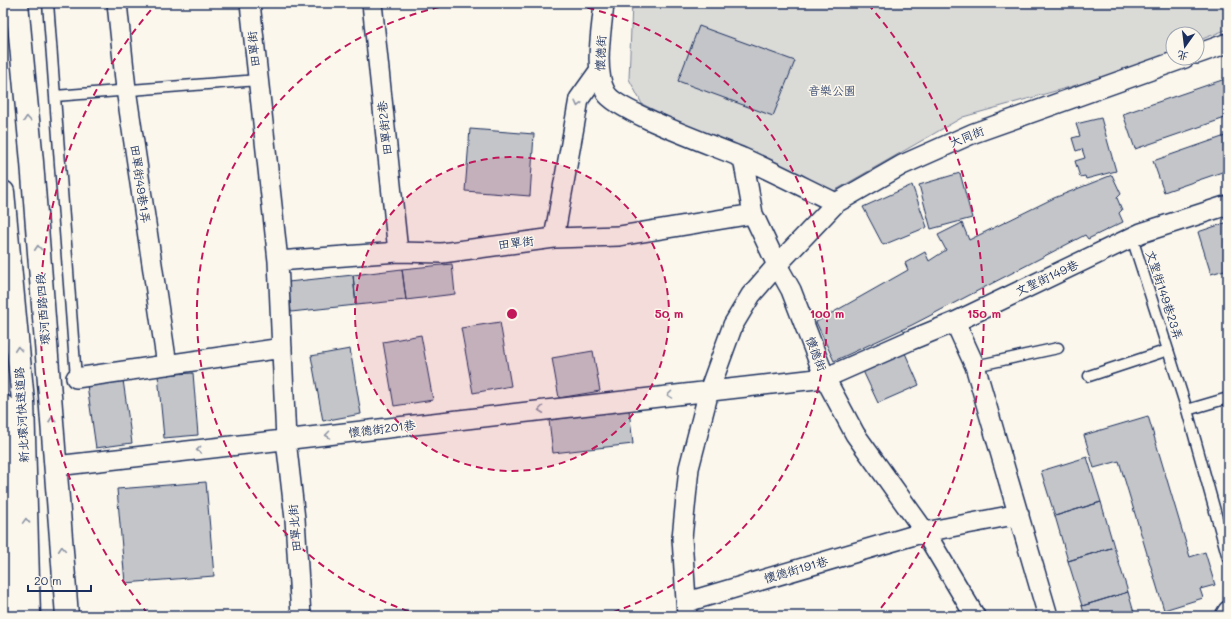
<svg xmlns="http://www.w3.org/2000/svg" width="1231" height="619" font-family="Mali,'LXGW WenKai TC',sans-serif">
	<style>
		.green { fill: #dadad7; stroke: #7a849a }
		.building { fill: #c3c5c9; stroke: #1b2f5e }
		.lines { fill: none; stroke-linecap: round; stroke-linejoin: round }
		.lane-casing { stroke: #1b2f5e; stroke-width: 13 }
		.street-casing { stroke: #1b2f5e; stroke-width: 22 }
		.secondary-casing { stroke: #1b2f5e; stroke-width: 25 }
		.highway-casing { stroke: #1b2f5e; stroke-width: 25 }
		.lane { stroke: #fbf7ec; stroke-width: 10 }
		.street { stroke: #fbf7ec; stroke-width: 19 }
		.secondary { stroke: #fbf7ec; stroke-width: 22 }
		.highway { stroke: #fbf7ec; stroke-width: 22 }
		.oneway { stroke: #8b93a5 }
		.ring { fill: none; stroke: #c2185b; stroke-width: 2; stroke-dasharray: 7 5 }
		.labels { text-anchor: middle; stroke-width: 3; stroke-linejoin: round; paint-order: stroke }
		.street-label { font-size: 12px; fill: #1b2f5e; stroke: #fbf7ec }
		.park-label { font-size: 12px; fill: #415176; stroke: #fbf7ec }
		.centre { fill: #c2185b; stroke: #fbf7ec; stroke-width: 2 }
		.ring-label { font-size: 12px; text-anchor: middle; font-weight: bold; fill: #c2185b; stroke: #fbf7ec; stroke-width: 3; stroke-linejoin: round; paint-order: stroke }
	</style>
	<rect width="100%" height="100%" fill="#fbf7ec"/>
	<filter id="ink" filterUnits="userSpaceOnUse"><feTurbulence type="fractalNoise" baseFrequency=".025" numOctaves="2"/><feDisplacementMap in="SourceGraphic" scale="8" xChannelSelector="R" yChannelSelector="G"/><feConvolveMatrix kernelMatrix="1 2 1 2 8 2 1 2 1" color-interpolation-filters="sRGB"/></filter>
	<g filter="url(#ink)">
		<path class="green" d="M632,3H1228V29L1197,41V34H1173V51L1123,72L963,117L834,191L753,152L697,131L642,104L629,79Z"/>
		<path class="building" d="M699,26L795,61L773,116L678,81Z
			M1228,78V117L1135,149L1123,114Z
			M1101,118L1116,171L1086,179L1085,176L1080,177L1075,161L1085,158L1082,149L1076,151L1072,138L1080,136L1076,124Z
			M470,129L534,134L530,196L465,191Z
			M1228,135V170L1164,192L1153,161Z
			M960,173L972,218L931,229L919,185Z
			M1112,175L1121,194L1117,198L1122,210L1119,213L1123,222L1088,239L1085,235L912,325L834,361L816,322L908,270L905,263L925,252L929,261L946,250L938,235L962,223L969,240L1054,198Z
			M912,185L927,227L883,245L863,207Z
			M1228,222V269L1211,274L1198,232Z
			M452,264L455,294L406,300L402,269Z
			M402,269L406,300L356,305L353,275Z
			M353,275L356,305L291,312L288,282Z
			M500,322L511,386L473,393L461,328Z
			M421,335L433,400L394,406L383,342Z
			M350,349L361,414L323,421L311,356Z
			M593,351L600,391L559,398L552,358Z
			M905,353L919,385L878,403L863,371Z
			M193,373L198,435L164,438L158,375Z
			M123,380L132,443L96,448L87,385Z
			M629,410L633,444L553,453L549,420Z
			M1148,416L1190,557L1205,552L1215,585L1200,589L1203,598L1164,610L1119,461L1094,468L1084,435Z
			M1087,457L1101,502L1055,516L1041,471Z
			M206,482L214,576L125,583L117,489Z
			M1101,502L1114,547L1068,561L1055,516Z
			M1114,547L1128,592L1082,606L1068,561Z
			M1128,592L1135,616H1085L1082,606Z"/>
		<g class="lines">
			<g class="lane-casing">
				<path id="lane" d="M48,3L76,378
					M55,96L258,80
					M1168,350L1187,410
					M975,366L1058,348
					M1089,376L1168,350L1132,238
					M1228,398L1187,410L1228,558"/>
			</g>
			<g class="street-casing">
				<path id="street" d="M117,3L126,89L167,365
					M250,3L278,261L286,440L295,519L301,616
					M372,3L398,252
					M604,3C602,28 593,71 606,93C617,112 718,147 743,158C774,172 805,188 836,203
					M1197,54L1228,43
					M743,158L753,214L777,265L791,290L825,378L855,434L925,532L975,616
					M554,238L579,99L599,71
					M278,261L398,252L442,253L554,238L619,236L753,214
					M955,322L975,366L1048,616
					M76,378L282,348
					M56,466L825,378L911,340L955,322L1141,233L1228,205
					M687,602L925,532L1019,514
					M687,616L682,538L689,468L709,391L733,325L751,295L777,265L836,203L902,165L974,133L1185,58
					M1225,616L1228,611"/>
			</g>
			<g class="secondary-casing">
				<path id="secondary" d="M17,3L32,162L67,616"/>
			</g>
			<g class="highway-casing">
				<path id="highway" d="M3,192L23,401L29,616
					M3,406L10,616"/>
			</g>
			<use href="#lane" class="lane"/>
			<use href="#street" class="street"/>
			<use href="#secondary" class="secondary"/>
			<use href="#highway" class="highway"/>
		</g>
		<defs><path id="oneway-chevron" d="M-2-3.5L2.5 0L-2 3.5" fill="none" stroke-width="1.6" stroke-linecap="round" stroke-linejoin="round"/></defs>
		<g class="oneway">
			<use href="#oneway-chevron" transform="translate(578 104) rotate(104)"/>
			<use href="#oneway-chevron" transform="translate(27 119) rotate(-95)"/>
			<use href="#oneway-chevron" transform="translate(38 248) rotate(-94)"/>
			<use href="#oneway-chevron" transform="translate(18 349) rotate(-95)"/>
			<use href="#oneway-chevron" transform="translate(670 395) rotate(173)"/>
			<use href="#oneway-chevron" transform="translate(541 410) rotate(173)"/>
			<use href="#oneway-chevron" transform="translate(52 420) rotate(-95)"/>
			<use href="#oneway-chevron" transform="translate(328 435) rotate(173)"/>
			<use href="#oneway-chevron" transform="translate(199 450) rotate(174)"/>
			<use href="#oneway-chevron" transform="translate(26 521) rotate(-92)"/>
			<use href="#oneway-chevron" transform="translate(62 549) rotate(-94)"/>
		</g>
	</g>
	<circle cx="512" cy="314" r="157" fill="#c2185b" fill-opacity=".12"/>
	<g class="ring">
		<circle cx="512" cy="314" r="157"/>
		<path d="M420 615A315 315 0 0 1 460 3M564 3A315 315 0 0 1 604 615"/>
		<path d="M148 614A472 472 0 0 1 156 4M868 4A472 472 0 0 1 876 614"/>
	</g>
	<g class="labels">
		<g class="street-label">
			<text transform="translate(254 49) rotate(-96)" y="4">田單街</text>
			<text transform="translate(601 53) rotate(-88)" y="4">懷德街</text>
			<text transform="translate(385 128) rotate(-96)" y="4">田單街2巷</text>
			<text transform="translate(967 137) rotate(-22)" y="4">大同街</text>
			<text transform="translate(140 184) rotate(82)" y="4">田單街49巷1弄</text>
			<text transform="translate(516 243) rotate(-7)" y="4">田單街</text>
			<text transform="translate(1047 278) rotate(-25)" y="4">文聖街149巷</text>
			<text transform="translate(1164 295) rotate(72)" y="4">文聖街149巷23弄</text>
			<text transform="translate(43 309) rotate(-94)" y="4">環河西路四段</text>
			<text transform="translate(816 354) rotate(69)" y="4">懷德街</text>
			<text transform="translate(22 415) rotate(-93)" y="4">新北環河快速道路</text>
			<text transform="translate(382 429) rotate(-7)" y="4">懷德街201巷</text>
			<text transform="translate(295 528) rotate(-95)" y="4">田單北街</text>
			<text transform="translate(796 570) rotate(-16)" y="4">懷德街191巷</text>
		</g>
		<g class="park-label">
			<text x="832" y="95">音樂公園</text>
		</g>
	</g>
	<circle cx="512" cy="314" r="6" class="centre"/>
	<g class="ring-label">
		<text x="669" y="318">50 m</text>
		<text x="827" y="318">100 m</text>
		<text x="984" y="318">150 m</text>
	</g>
	<rect width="1231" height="619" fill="none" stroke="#fbf7ec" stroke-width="16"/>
	<rect x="8" y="8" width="1215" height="603" fill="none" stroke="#1b2f5e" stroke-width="1.5" filter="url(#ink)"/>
	<g transform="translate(1185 46) rotate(194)"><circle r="19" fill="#fbf7ec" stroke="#a1a7b3"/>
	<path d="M0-3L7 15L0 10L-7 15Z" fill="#1b2f5e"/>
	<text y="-6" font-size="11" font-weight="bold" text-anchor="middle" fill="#1b2f5e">北</text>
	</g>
	<path d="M28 585v6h63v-6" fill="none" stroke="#1b2f5e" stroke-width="2"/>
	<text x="34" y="585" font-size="12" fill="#1b2f5e" stroke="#fbf7ec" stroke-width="3" paint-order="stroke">20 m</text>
</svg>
